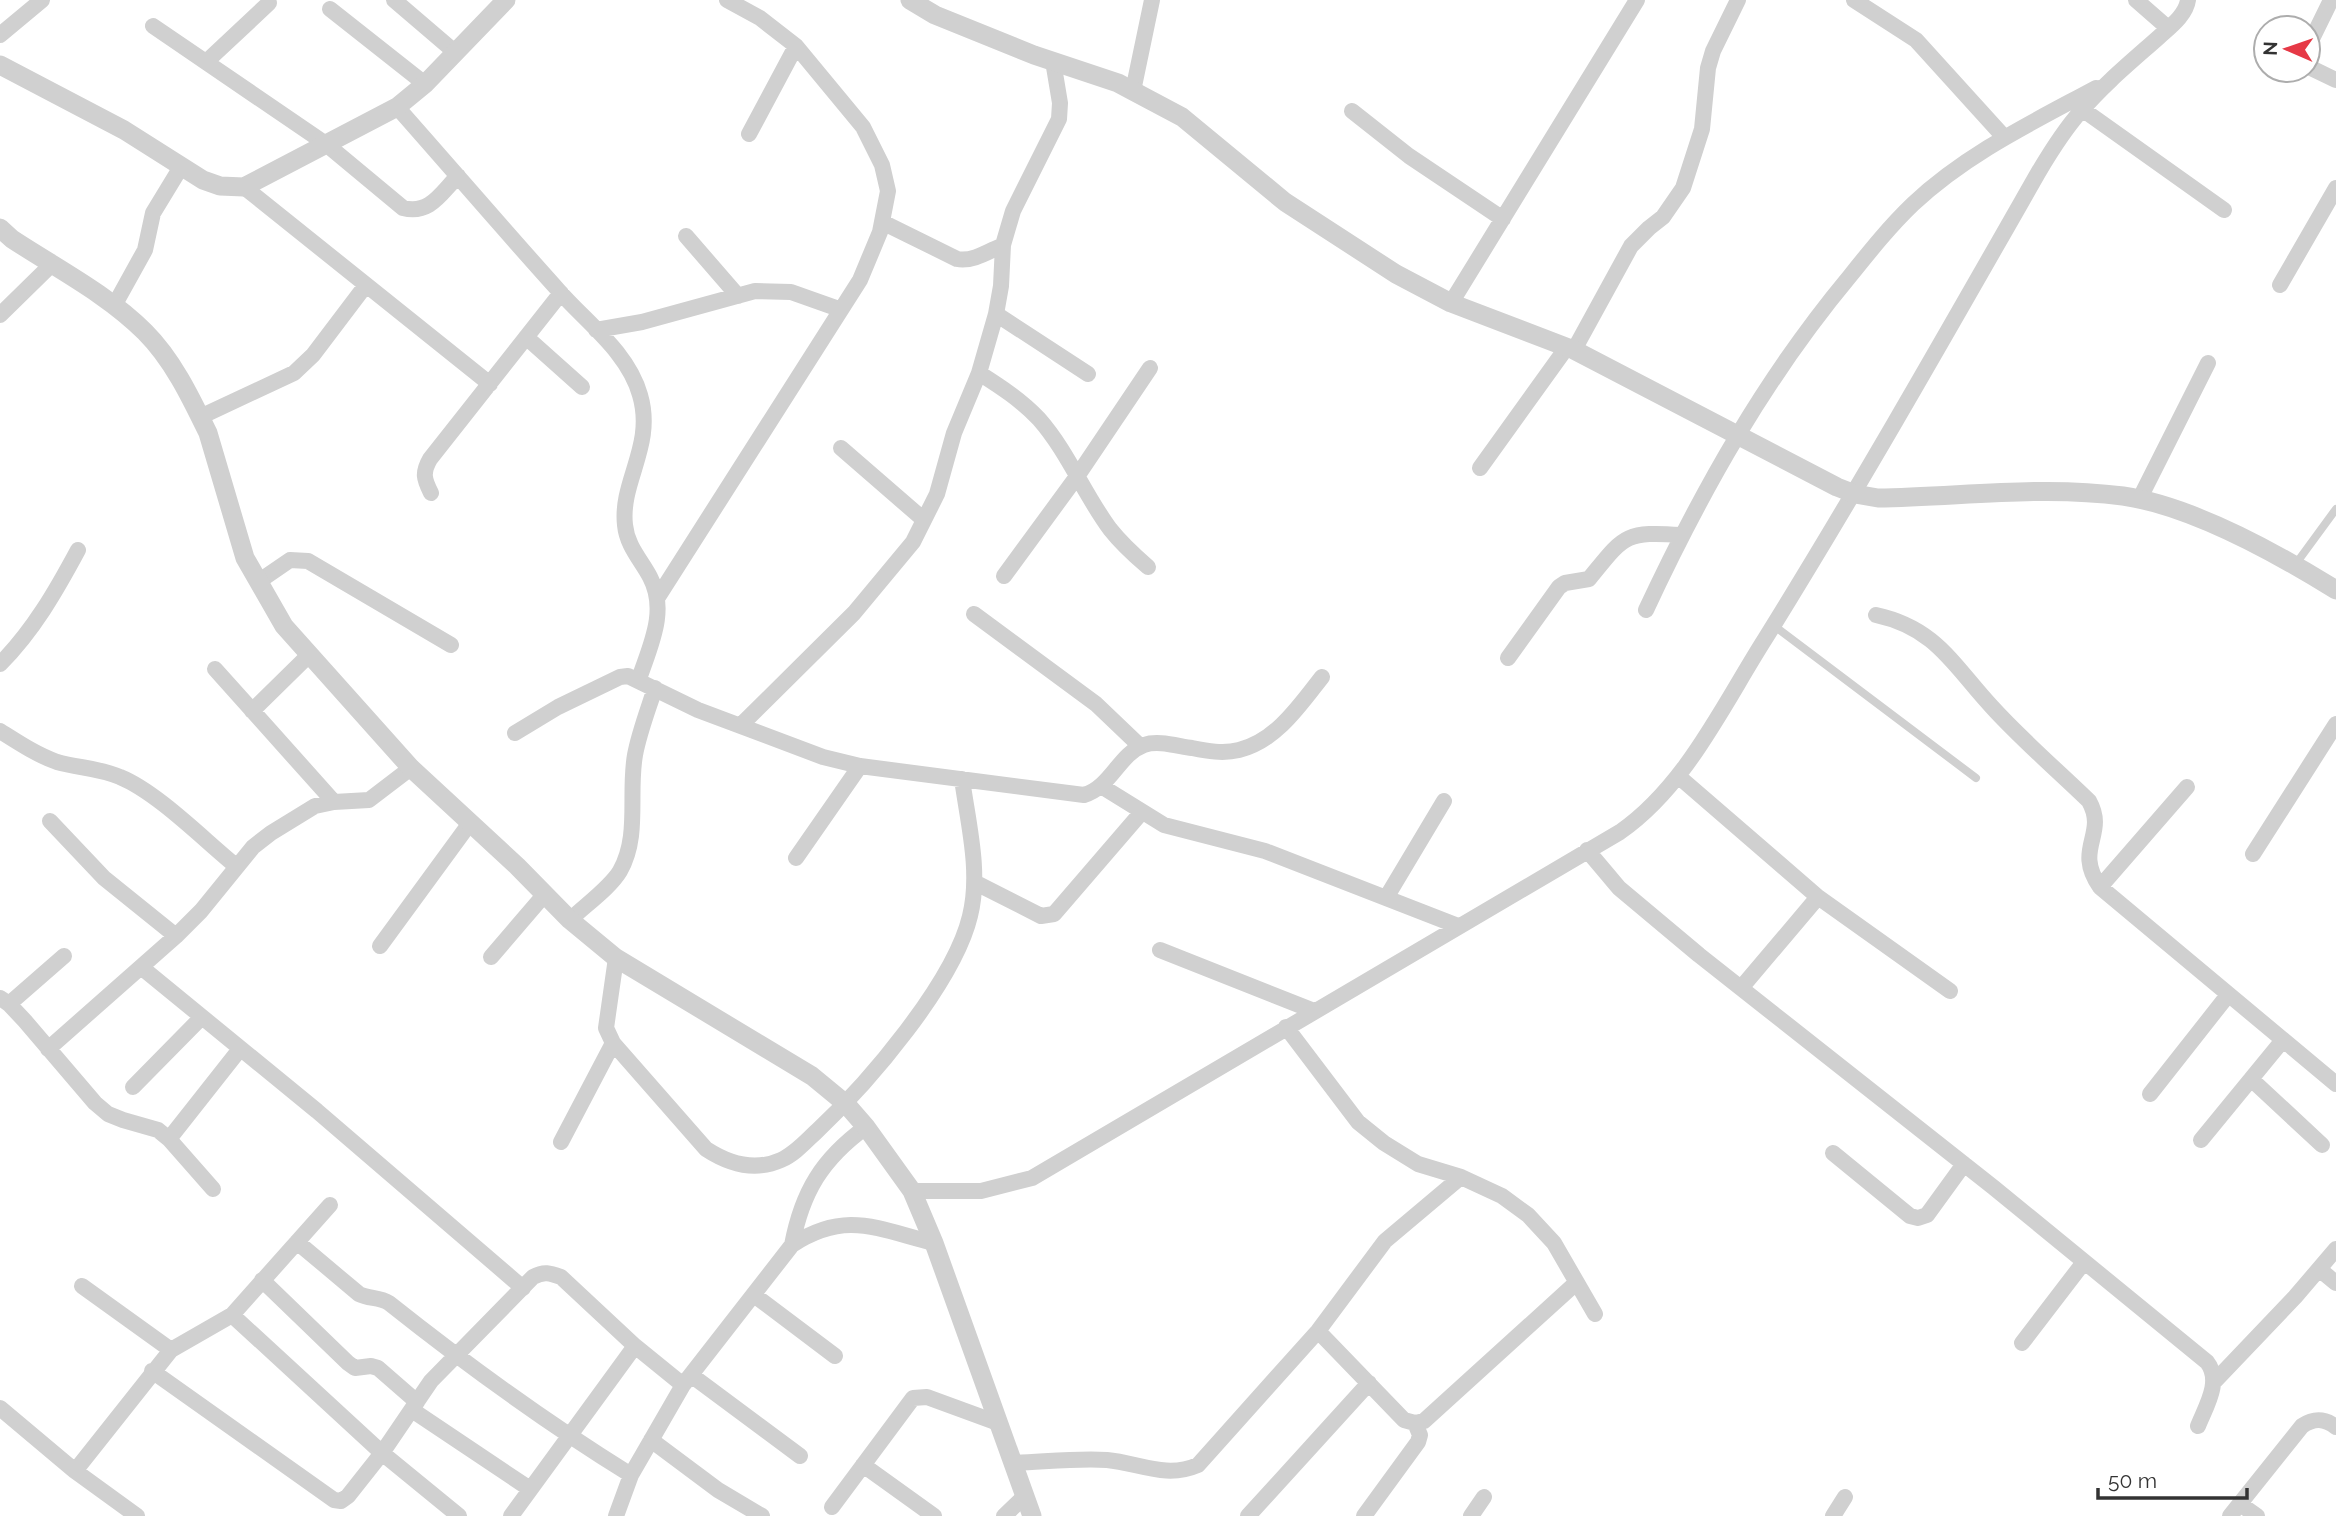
<svg xmlns="http://www.w3.org/2000/svg" width="2336" height="1516" font-family="Raleway,sans-serif">
	<style>
		.lines { fill: none; stroke-linecap: round; stroke-linejoin: round }
		.service { stroke: #d0d0d0; stroke-width: 8 }
		.minor { stroke: #d0d0d0; stroke-width: 16 }
		.tertiary { stroke: #d0d0d0; stroke-width: 19 }
	</style>
	<rect width="100%" height="100%" fill="#fff"/>
	<g class="lines">
		<path class="service" d="M2295,565L2336,509
			M1773,625L1976,778"/>
		<path class="minor" d="M394,0L456,53
			M1854,0L1916,40L2004,137
			M2136,0L2168,28
			M330,9L425,84
			M153,26L326,144L403,208C430,215 441,193 458,176
			M0,35L42,0
			M2308,47L2331,0
			M206,62L269,3
			M2308,64L2311,68L2336,80
			M1133,91L1152,0
			M397,107C451,168 504,230 559,291C587,323 628,352 640,395C655,446 620,481 625,525C627,546 641,560 650,577C668,611 650,646 639,679
			M2082,109L2224,210
			M1352,111L1409,156L1503,219
			M749,134L796,46
			M244,187L490,384
			M882,222L957,259C973,262 989,251 1003,245
			M686,236L738,296
			M2280,285L2336,188
			M1451,303L1637,0
			M114,306L145,250L153,213L181,167
			M996,314L1088,374
			M0,315L51,265
			M596,330L642,322L755,291L791,292L839,309
			M526,337L582,387
			M1574,350L1631,246L1649,228L1663,217L1683,188L1702,129L1708,68L1713,51L1738,0
			M979,373C1001,387 1021,400 1039,419C1068,452 1084,494 1110,529C1121,543 1134,555 1148,567
			M200,417L294,373L313,355L366,285
			M841,448L924,520
			M1480,468L1567,347
			M431,493C424,479 422,473 430,459L561,293
			M2139,500L2208,363
			M1004,576L1078,475L1150,368
			M258,582L290,560L308,561L451,645
			M658,597L860,280L880,232L888,191L882,165L863,127L796,46L760,18L727,0
			M1646,610C1702,490 1765,378 1850,276C1870,251 1890,226 1913,204C1966,154 2033,122 2096,88
			M974,614L1096,704L1140,746
			M1876,615C1936,628 1953,665 1992,707C2022,740 2057,770 2089,801C2108,835 2073,848 2100,887L2336,1084
			M1508,658L1559,587L1565,583L1589,579C1624,536 1624,531 1681,535
			M0,664C33,631 56,591 78,550
			M215,669L334,802
			M252,711L309,655
			M741,725L854,613L913,542L937,494L954,433L979,373L996,314L1001,286L1003,245L1013,211L1059,119L1060,103L1053,61
			M0,731C19,743 37,755 57,762C78,768 100,768 120,777C157,792 204,840 236,866
			M515,733L558,707L620,677L628,676L698,710L823,757L860,766L1084,795C1111,787 1119,754 1144,745C1158,740 1177,746 1192,748C1207,751 1223,754 1239,750C1276,741 1300,705 1322,677
			M1678,776L1818,897L1950,991
			M1101,786L1164,825L1265,851L1458,926
			M50,821L104,878L176,936
			M1587,850L1619,888L1699,955L1993,1187L2207,1362C2222,1381 2206,1406 2198,1426
			M2253,854L2336,724
			M796,858L860,766
			M976,883L1041,916L1054,914L1141,813
			M2100,887L2187,787
			M1386,898L1444,801
			M570,920C584,906 610,888 620,871C640,836 628,794 635,755C639,733 648,710 655,688
			M380,946L470,823
			M1160,950L1314,1011
			M491,957L545,894
			M616,958L606,1028L613,1043L706,1149C729,1164 754,1172 781,1160C795,1154 806,1141 818,1130C868,1083 954,983 970,916C981,872 968,823 962,779
			M141,967L317,1111L523,1288
			M1741,988L1818,897
			M0,998L9,1004L25,1021L95,1103L108,1114L123,1120L158,1130L169,1139L213,1189
			M9,1004L64,956
			M1286,1027L1358,1122L1384,1143L1418,1164L1461,1177L1502,1196L1528,1215L1554,1243L1595,1314
			M48,1049L176,936L201,911L253,847L271,833L315,806L334,802L369,800L411,768
			M2251,1079L2322,1145
			M133,1087L202,1017
			M2150,1094L2228,995
			M169,1139L240,1049
			M2201,1140L2283,1040
			M561,1142L613,1043
			M1833,1153L1910,1216L1918,1218L1927,1215L1964,1164
			M912,1191H981L1032,1178L1620,832C1686,786 1723,705 1765,639C1860,486 1949,329 2038,173C2051,151 2064,130 2081,111C2104,84 2132,61 2159,37C2170,27 2186,15 2188,0
			M297,1242L359,1294C369,1299 379,1297 389,1303C467,1365 547,1423 631,1475
			M792,1245C802,1192 822,1159 866,1127
			M2319,1269L2336,1283
			M262,1280L348,1363L355,1368L371,1366L378,1368L417,1402
			M82,1286L171,1350
			M754,1295L835,1356
			M232,1315L382,1453L459,1516
			M1318,1331L1404,1420L1415,1423L1424,1421L1576,1283
			M2022,1343L2084,1262
			M152,1371L334,1500L341,1501L348,1496L382,1453L431,1381L533,1277C544,1271 550,1273 561,1277L635,1346L683,1385
			M691,1375L800,1456
			M2214,1382L2295,1297L2336,1249
			M0,1408L75,1471L137,1516
			M412,1410L530,1489
			M651,1440L718,1490L762,1516
			M1013,1463C1044,1462 1076,1458 1107,1460C1139,1463 1166,1479 1198,1465L1318,1331L1385,1241L1461,1177
			M863,1465L934,1516
			M75,1471L171,1350L232,1315L330,1205
			M2240,1504L2257,1516
			M832,1507L913,1398L927,1397L998,1423
			M511,1516L635,1346
			M616,1516L631,1475L683,1385L792,1245C846,1210 877,1229 934,1243
			M1004,1516L1025,1496
			M1248,1516L1369,1383
			M1364,1516L1418,1442L1420,1435L1415,1423
			M1471,1516L1484,1497
			M1833,1516L1845,1497
			M2230,1516L2302,1426C2314,1418 2324,1418 2336,1427"/>
		<path class="tertiary" d="M910,0L935,15L1034,55L1118,83L1133,91L1182,117L1285,202L1396,274L1451,303L1574,350L1837,487L1855,494L1878,498C1959,497 2042,485 2123,496C2191,506 2278,554 2336,590
			M0,65L124,130L203,180L220,186L244,187L397,107L425,84L506,0
			M0,228L12,239C56,268 107,294 145,332C173,360 191,398 208,433L245,558L284,626L411,768L517,866L570,920L616,958L812,1076L846,1104L866,1127L912,1191L934,1243L1032,1516"/>
	</g>
	<g transform="translate(2287 49) rotate(272)"><circle r="33" fill="#ffffff" stroke="#adadad" stroke-width="2"/>
	<path d="M0-5L12 26L0 18L-12 26Z" fill="#e63946"/>
	<text y="-10" font-size="19" font-weight="bold" text-anchor="middle" fill="#333333">N</text>
	</g>
	<path d="M2098 1488v10h149v-10" fill="none" stroke="#333333" stroke-width="3.5"/>
	<text x="2108" y="1488" font-size="21" fill="#333333" stroke="#ffffff" stroke-width="5" paint-order="stroke">50 m</text>
</svg>
